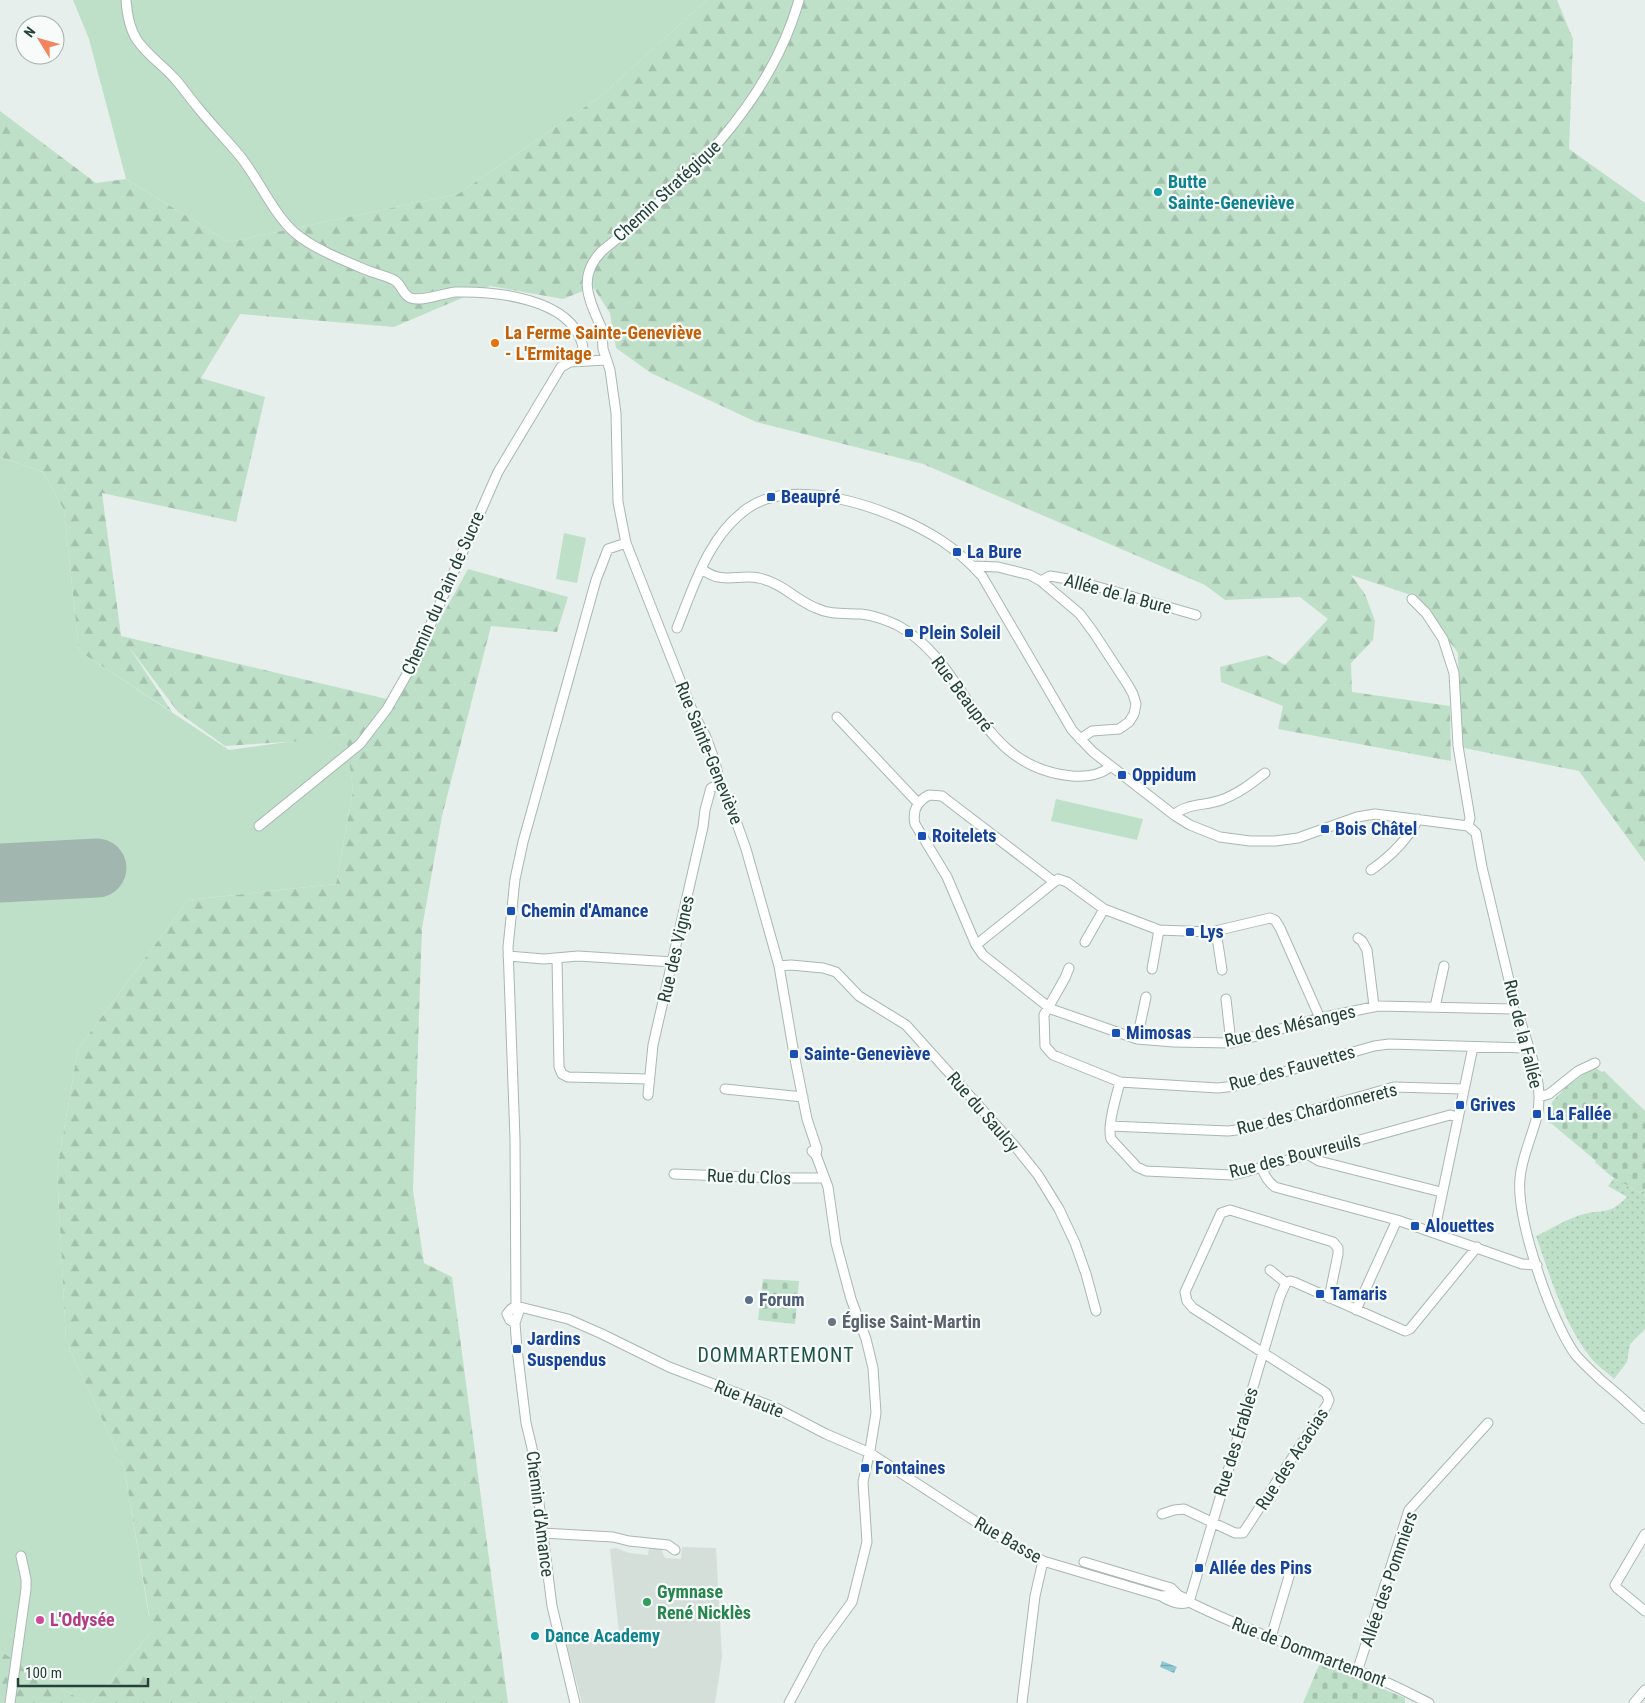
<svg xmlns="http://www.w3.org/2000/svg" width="1645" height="1703" font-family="'Roboto Condensed',sans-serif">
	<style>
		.built { fill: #d4dfda }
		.grass { fill: #bfe0c8 }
		.forest { fill: url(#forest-firs) }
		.cemetery { fill: url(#cemetery-stones) }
		.park { fill: url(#park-dots) }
		.water { fill: url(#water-rules) }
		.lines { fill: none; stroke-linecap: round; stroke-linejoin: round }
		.runway { stroke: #a2b6b0; stroke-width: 59 }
		.minor-casing { stroke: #a8b8b2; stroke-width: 11 }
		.minor { stroke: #fff; stroke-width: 9 }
		.culture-dot { fill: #0f9aa8; stroke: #f7fbf9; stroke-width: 2 }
		.food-dot { fill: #e8710a; stroke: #f7fbf9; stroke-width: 2 }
		.transit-dot { fill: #1a4fb4; stroke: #f7fbf9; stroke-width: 2 }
		.service-dot { fill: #5c6f8a; stroke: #f7fbf9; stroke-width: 2 }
		.worship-dot { fill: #6b7280; stroke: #f7fbf9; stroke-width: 2 }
		.leisure-dot { fill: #2e9e5b; stroke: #f7fbf9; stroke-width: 2 }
		.hotel-dot { fill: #d1479c; stroke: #f7fbf9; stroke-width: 2 }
		.labels { text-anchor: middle; stroke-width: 4.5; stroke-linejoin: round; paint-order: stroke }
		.culture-label { font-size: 18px; font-weight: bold; fill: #0d838f; stroke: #f7fbf9; text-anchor: start }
		.street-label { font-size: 18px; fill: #24423a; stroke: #f7fbf9 }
		.food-label { font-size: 18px; font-weight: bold; fill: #c56008; stroke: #f7fbf9; text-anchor: start }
		.transit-label { font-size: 18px; font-weight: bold; fill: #164399; stroke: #f7fbf9; text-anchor: start }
		.service-label { font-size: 18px; font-weight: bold; fill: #4e5e75; stroke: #f7fbf9; text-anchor: start }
		.worship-label { font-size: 18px; font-weight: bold; fill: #5b616d; stroke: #f7fbf9; text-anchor: start }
		.leisure-label { font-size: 18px; font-weight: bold; fill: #27864d; stroke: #f7fbf9; text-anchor: start }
		.hotel-label { font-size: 18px; font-weight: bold; fill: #b23c85; stroke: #f7fbf9; text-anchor: start }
		.quarter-label { font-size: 20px; letter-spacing: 1px; fill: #1f5548; stroke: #f7fbf9 }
	</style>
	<defs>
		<pattern id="forest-firs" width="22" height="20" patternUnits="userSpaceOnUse" patternTransform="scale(1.25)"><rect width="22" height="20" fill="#bfe0c8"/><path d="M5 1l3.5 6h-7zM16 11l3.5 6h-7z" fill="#a4c1ad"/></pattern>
		<pattern id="cemetery-stones" width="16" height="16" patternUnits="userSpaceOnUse" patternTransform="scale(1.25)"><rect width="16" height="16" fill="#bfe0c8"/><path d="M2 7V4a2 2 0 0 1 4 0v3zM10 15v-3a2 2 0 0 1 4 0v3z" fill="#a4c1ad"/></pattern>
		<pattern id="park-dots" width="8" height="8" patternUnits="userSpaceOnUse" patternTransform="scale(1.25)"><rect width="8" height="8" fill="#bfe0c8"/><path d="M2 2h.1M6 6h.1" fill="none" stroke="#a4c1ad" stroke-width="1.8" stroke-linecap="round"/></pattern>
		<pattern id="water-rules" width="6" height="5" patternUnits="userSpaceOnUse" patternTransform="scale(1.25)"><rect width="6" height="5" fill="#8ec9d4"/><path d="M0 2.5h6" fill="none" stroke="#74a5ad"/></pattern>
	</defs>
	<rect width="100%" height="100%" fill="#e6efeb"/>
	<path class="built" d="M682,1547L716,1548L722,1657L715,1703H582L564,1634L620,1643L610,1549L616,1548L629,1553L648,1555L649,1548L661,1549L665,1558L681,1559Z"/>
	<path class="grass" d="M73,0H707L601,96L458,194L229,242L126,179L89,39Z
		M0,457L43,472L64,510L79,651L229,750L347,734L353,791L336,884L188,900L78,1049L57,1170L66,1341L124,1467L149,1616L154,1619L152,1631L92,1703H86L0,1651Z
		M564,533L586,538L577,583L556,579Z
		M1056,799L1143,819L1137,840L1051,821Z"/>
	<path class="forest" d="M707,0H1557L1573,39L1569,149L1645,203V862L1579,771L1459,747L1458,653L1417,597L1351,575L1365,594L1375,621L1373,640L1351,663L1352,692L1450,706L1451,761L1278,729L1283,706L1221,682L1220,667L1267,655L1285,665L1328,619L1300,597L1225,600L1205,585L923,464L756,422L651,373L616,348L610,313L593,287L563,299L490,286L394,327L240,314L201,378L265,397L236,522L102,493L121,636L395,701L468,569L568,597L557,632L491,626L442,816L422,928L413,1191L424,1263L452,1277L508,1703H92L152,1631L124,1467L66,1341L57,1170L78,1049L188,900L336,884L353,791L346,734L302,741L225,746L178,712L129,647L172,712L79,651L64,510L43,472L0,457V111L96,183L126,179L229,242L458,194L601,96Z
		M0,1651L86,1703H0Z"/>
	<path class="cemetery" d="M1593,1068H1596L1602,1072L1604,1071L1645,1111V1192L1643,1190L1640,1193L1611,1176L1595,1162L1596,1161L1552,1124L1548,1123L1552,1102L1567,1086Z
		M763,1279L799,1281L795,1324L758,1320Z
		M1320,1663L1405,1698V1703H1303Z"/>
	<path class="park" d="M1614,1178L1640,1193L1644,1190L1645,1192V1329L1630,1344L1627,1362L1614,1379C1607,1372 1597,1366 1591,1358C1563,1323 1551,1278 1536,1236C1551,1229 1568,1218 1584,1214C1606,1209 1609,1215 1627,1197L1608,1186Z"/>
	<path class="water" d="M1162,1661L1177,1667L1174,1673L1160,1667Z"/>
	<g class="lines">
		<path class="runway" d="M0,873L97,868"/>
		<g class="minor-casing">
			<path id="minor" d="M126,0C127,14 129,28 137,40C148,56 164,66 176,80C183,88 189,97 195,104C209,122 225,138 240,156C258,178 274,215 295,233C314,249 345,261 369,271C377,274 386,276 394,280C402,284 402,295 411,298C423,302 443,293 456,292C494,291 569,298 582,343C584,349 583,355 582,361
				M602,330L603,349L610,370L616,413L618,502L626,543L678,675L694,715L706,737L715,762L720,784L730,804L746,849L779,966L794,1054L807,1119L817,1149L816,1155
				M605,336C592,305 574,279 602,251C685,184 769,106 799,0
				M973,566L998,567L1030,575L1041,581L1080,614L1094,633L1128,685L1133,694L1136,704L1134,714L1129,722L1119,729L1092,731L1080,739
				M701,569C706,572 712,576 718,577C730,580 745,575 759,578C784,584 794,599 816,608C830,615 845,613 861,614C872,615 886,620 897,625C970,664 974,767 1072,776C1086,777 1100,776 1111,766
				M1041,581L1050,576L1074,580L1196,615
				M1412,599L1426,613L1443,639L1454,673L1458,746L1470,818L1468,826
				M677,628C694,586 708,536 748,508C798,474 896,511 942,541C957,551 970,563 982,576L1072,730L1093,752L1174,815L1190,825L1220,837L1250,841H1275L1298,838L1357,817L1375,814L1468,826
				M837,717L918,803
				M1174,815C1187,803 1205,806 1221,800C1238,794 1252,783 1265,773
				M259,826L360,744L387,709L407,674L426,635L498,472L561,367L570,362L607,360
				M1468,826L1476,833L1482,867L1514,1001L1513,1009L1519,1016C1528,1048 1545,1083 1537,1116C1532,1137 1522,1156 1520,1178C1516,1219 1551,1321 1575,1354C1583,1364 1593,1372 1602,1381C1617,1393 1631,1406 1645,1419
				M1371,870C1391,856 1407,841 1418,819
				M1053,881L942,796L929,795C917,801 912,811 915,824L947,877L976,945L983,955L1051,1009L1137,1039L1174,1042L1231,1043L1320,1018L1378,1006L1513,1009
				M1216,931L1222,970
				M1358,938L1362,941L1367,950L1374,1006
				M1085,942L1104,909
				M976,945L1058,879L1067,882L1104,909L1159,930L1211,932L1270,918L1275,920L1280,928L1320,1018
				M508,956L544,959L578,956L673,962
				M557,958L559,1067L562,1074L568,1077L649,1079
				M779,966L791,965L823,968L836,972L859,996L906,1025L1014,1145L1038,1175L1059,1209L1075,1243L1086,1274L1096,1311
				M1069,968L1065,978L1044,1015L1045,1046L1053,1055L1120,1082L1218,1088L1235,1086L1374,1046L1389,1044L1528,1048
				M1152,969L1159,930
				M1226,999L1231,1043
				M1435,1007L1444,966
				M1137,1039L1146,997
				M1120,1082C1116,1098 1107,1125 1111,1139L1137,1167L1146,1171L1232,1175L1241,1173L1450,1115L1457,1117
				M725,1089L803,1097
				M648,1095L653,1045L703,827L705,810L711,788L720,784
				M1539,1097L1549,1094L1578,1071L1595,1063
				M1110,1126L1228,1131L1245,1129L1394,1087L1464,1089
				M1309,1155L1319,1161L1441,1192
				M1262,1167C1264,1175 1268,1182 1275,1187L1397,1220L1522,1264L1537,1265
				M674,1174L779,1178H824
				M1434,1233L1473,1047
				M1270,1270L1286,1283
				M1286,1283L1290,1281L1294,1282L1405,1331L1410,1329L1477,1247
				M516,1306L568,1319L602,1334L669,1367L776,1408L826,1434L870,1453L1001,1538L1043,1561L1161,1596C1169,1601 1180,1606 1189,1602
				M1356,1310L1397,1220
				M515,1323L510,1320L507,1314L511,1309L516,1306
				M1162,1514L1174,1510L1184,1509L1235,1533H1243L1327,1405L1329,1400L1326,1393L1193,1308L1187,1301L1185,1292L1221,1213L1230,1210L1333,1242L1338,1248V1254L1329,1298
				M542,1533L613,1537L629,1541L668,1545L675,1550
				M1645,1534L1615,1585L1617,1588L1645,1611
				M1084,1562L1171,1588L1178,1595
				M1161,1596C1171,1595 1181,1593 1189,1602C1248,1631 1311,1653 1373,1677C1393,1684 1410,1694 1429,1703
				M1189,1602L1280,1296L1286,1283
				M1271,1637L1290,1573
				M1357,1672L1409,1510L1488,1423
				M10,1703L26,1589V1579L21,1556
				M575,1703L552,1606L532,1448L526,1423L517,1349L515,1323L519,1311L516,1306L515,1139L508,947L515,879L523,842L596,580L608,549L626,543
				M789,1703L819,1647L852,1602L867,1542L863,1482L870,1450L876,1413L873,1368L866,1339L851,1299L836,1243L828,1187L816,1155L812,1151
				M1022,1703L1035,1596L1043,1561
				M1634,1703L1645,1690"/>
		</g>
		<use href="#minor" class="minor"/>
	</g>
	<g class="culture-dot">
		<circle cx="1158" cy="192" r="5"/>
		<circle cx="535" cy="1636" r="5"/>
	</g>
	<circle class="food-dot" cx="495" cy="343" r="5"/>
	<g class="transit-dot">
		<rect x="766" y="492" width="10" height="10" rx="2.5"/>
		<rect x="952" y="547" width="10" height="10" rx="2.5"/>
		<rect x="904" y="628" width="10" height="10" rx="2.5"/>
		<rect x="1117" y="770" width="10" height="10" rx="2.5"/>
		<rect x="1320" y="824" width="10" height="10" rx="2.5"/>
		<rect x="917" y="831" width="10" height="10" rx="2.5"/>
		<rect x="506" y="906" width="10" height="10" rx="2.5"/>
		<rect x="1185" y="927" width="10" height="10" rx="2.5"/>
		<rect x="1111" y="1028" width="10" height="10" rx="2.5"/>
		<rect x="789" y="1049" width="10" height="10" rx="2.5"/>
		<rect x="1455" y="1100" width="10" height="10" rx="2.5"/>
		<rect x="1532" y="1109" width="10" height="10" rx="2.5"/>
		<rect x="1410" y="1221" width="10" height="10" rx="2.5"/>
		<rect x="1315" y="1289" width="10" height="10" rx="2.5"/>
		<rect x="512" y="1344" width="10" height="10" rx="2.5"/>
		<rect x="860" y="1463" width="10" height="10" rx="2.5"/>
		<rect x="1194" y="1563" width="10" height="10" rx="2.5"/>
	</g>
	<circle class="service-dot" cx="749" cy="1300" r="5"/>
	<circle class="worship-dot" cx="832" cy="1322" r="5"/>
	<circle class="leisure-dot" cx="647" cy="1602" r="5"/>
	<circle class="hotel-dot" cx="40" cy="1620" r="5"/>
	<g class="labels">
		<g class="culture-label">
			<text x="1168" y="188">Butte<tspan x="1168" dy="21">Sainte-Geneviève</tspan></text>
			<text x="545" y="1642">Dance Academy</text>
		</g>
		<g class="street-label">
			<text transform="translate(667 191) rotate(-43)" y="6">Chemin Stratégique</text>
			<text transform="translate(443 593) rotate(-66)" y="6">Chemin du Pain de Sucre</text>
			<text transform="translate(1118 594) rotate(15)" y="6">Allée de la Bure</text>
			<text transform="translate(962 694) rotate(53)" y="6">Rue Beaupré</text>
			<text transform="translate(709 753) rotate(68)" y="6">Rue Sainte-Geneviève</text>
			<text transform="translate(676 949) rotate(-77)" y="6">Rue des Vignes</text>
			<text transform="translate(1290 1026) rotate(-13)" y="6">Rue des Mésanges</text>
			<text transform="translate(1523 1034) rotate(76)" y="6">Rue de la Fallée</text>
			<text transform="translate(1292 1068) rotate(-15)" y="6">Rue des Fauvettes</text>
			<text transform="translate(1317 1109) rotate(-14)" y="6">Rue des Chardonnerets</text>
			<text transform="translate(983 1112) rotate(49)" y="6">Rue du Saulcy</text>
			<text transform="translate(1295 1156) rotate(-14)" y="6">Rue des Bouvreuils</text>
			<text transform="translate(749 1177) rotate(2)" y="6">Rue du Clos</text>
			<text transform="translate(749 1399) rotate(22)" y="6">Rue Haute</text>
			<text transform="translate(1236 1442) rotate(-73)" y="6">Rue des Érables</text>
			<text transform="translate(1292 1459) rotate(-57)" y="6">Rue des Acacias</text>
			<text transform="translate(540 1514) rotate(83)" y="6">Chemin d'Amance</text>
			<text transform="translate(1008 1540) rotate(30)" y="6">Rue Basse</text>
			<text transform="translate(1389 1579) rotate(-71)" y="6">Allée des Pommiers</text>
			<text transform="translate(1309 1652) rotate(21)" y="6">Rue de Dommartemont</text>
		</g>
		<g class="food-label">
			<text x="505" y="339">La Ferme Sainte-Geneviève<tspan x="505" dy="21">- L'Ermitage</tspan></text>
		</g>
		<g class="transit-label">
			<text x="781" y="503">Beaupré</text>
			<text x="967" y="558">La Bure</text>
			<text x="919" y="639">Plein Soleil</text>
			<text x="1132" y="781">Oppidum</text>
			<text x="1335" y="835">Bois Châtel</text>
			<text x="932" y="842">Roitelets</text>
			<text x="521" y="917">Chemin d'Amance</text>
			<text x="1200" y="938">Lys</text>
			<text x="1126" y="1039">Mimosas</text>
			<text x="804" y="1060">Sainte-Geneviève</text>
			<text x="1470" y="1111">Grives</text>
			<text x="1547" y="1120">La Fallée</text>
			<text x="1425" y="1232">Alouettes</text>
			<text x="1330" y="1300">Tamaris</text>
			<text x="527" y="1345">Jardins<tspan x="527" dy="21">Suspendus</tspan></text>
			<text x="875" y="1474">Fontaines</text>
			<text x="1209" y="1574">Allée des Pins</text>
		</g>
		<g class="service-label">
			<text x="759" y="1306">Forum</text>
		</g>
		<g class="worship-label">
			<text x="842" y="1328">Église Saint-Martin</text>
		</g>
		<g class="leisure-label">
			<text x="657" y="1598">Gymnase<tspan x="657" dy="21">René Nicklès</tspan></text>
		</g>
		<g class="hotel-label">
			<text x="50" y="1626">L'Odysée</text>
		</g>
		<g class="quarter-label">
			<text x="776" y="1362">DOMMARTEMONT</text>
		</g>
	</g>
	<g transform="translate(40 40) rotate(307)"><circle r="24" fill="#f7fbf9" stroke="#a3b1ad"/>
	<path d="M0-4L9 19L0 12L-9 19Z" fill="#f4845f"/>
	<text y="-8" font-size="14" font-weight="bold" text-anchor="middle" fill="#24423a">N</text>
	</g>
	<path d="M18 1678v8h130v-8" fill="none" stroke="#24423a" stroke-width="2.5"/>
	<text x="25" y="1678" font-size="15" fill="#24423a" stroke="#f7fbf9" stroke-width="4" paint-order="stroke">100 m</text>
</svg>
